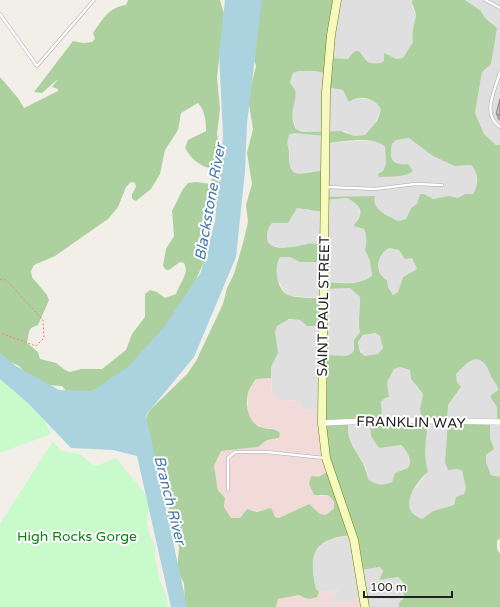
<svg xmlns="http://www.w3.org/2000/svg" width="500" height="607" font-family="'Varela Round',sans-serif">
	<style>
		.residential { fill: #e0dfdf }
		.commercial { fill: #f2dad9 }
		.forest { fill: #add19e; fill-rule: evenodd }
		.park { fill: #c8facc }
		.water { fill: #aad3df }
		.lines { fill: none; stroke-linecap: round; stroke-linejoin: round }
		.lane-casing { stroke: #a9a9a9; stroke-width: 3.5 }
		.street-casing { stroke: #a9a9a9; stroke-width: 6 }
		.secondary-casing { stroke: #707d05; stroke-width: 9 }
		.path { stroke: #fa8072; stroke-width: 1; stroke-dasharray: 2 2; stroke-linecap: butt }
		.lane { stroke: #fff; stroke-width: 2.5 }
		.street { stroke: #fff; stroke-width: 5.5 }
		.secondary { stroke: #f7fabf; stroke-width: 8 }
		.wall { fill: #aba49e }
		.building { fill: #c7bfb8; stroke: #8b8681 }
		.labels { text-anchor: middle; stroke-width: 4; stroke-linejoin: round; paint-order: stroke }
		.street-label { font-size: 14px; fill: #222; stroke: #fff }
		.park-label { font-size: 14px; fill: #0c8416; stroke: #fff }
		.water-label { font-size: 15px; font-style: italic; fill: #4a7aab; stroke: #fff }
	</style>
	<rect width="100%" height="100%" fill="#f2efe9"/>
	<path class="residential" d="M336,0H413L412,1V7L416,15L412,35L413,42L403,58L397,59L384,53V61L381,63L372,64L366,61L362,53L353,54L348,59L329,58Z
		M465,0H500V145H496L484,134L475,113L482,72L497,28L485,18L481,11Z
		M298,71H314L327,73L326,87L343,90L353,99L359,98L373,100L379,104L381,110L371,130L365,135L353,136L346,131L302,132L296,129L291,111L295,98L290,82L293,73Z
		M294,133L324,136L327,143L371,140L380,142L385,147L386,164L383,171L405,165L395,164L392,162L389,155L392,144L396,140L409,138L455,165H471L476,170L477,186L473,194H465L458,198L449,196L433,199L424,194L417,204L411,208L406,219L398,221L376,208L373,202L375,197H326L312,171L304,174L294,173L291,171L289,165L290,153L286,144L289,135Z
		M347,198L357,203L359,206L360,215L354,223L364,229L366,235L367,244L365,250L370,261L372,276L366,281L350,283L324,282V289L350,288L360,297L361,317L358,323L360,332L354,340V350L352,353L346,356L320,410L304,409L299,401L282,400L272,392L271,367L277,353L275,332L277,326L285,320H300L304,321L322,298L290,296L285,292L275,276L276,263L280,257H290L300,262L307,244L287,248L273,246L269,244L267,239V229L272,223L292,217L293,212L297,208L301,207L309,211L325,200Z
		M389,248L399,250L405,257L412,258L417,269L403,277L398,292L393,295L388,287L387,280L382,278L378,270L379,259L382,252Z
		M359 345a12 12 0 1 1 24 0a12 12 0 1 1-24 0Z
		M476,358L481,359L497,384V420L500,422V477L491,475L486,462V455L494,449L490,439L489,422L457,469L462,471L466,488L464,494L454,505L433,511L422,519L417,518L409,507L408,500L413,491L428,472L424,460V450L428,423L448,405L461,388L457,382L456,374L463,367Z
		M400,367L410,370L416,387L423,394L420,409L422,420L382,418L381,402L385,398L389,397L387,382L394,369Z
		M369,420L406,450L410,462L408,468L395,473L392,482L385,485L372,483L368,479L367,469L360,460L349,436L348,421Z
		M352,535L360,570L381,567L383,571L379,579L398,577L403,582L404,598L399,603V607H365L363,598L333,603V598L339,589L319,592L316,589L311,562L315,552L321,545L331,539Z"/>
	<path class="commercial" d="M271,378L272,392L282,400L299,401L304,409L320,410L329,471L318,477L320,496L328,495L335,501L334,508L326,515L320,514L309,504L279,518L263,511L247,510L240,518H231L224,507L225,498L218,490L214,466L221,451L258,447L267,440L278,439L280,433L276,429L262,428L252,421L248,413V392L256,379Z
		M339,589L333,598V603L363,598L365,607H276L277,599L299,595L305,599L320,592Z"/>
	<path class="forest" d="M128,0H220L224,14L217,78L220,109L217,134L221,158L218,179V195L211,233L204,254V262L191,290L169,322L134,365L98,394L67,392L62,386L45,385L32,380L19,366L0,357V77L18,98L24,108L58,91V89L52,87L58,79L42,93L34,92L73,41L83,43L92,42L95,39L93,33C102,20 109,7 126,5ZM198,103C205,111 206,121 206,131L188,140L185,148C191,158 198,165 209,168L212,179L211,184L196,182L188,183L183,189L172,211L174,236L166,249L163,266L166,270H169L180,262L184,263C190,274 179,283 176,294L165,298L157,292L150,290L145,294V317L132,334L126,350L102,369H81L70,372L65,370L56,363L40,359L38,352L27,343L29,332L31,328L38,325L49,300L47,295L32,277L31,271L34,265L55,256L108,219L118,207L126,187L131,182L135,183L136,187L132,194V199L136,201L151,189L160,174L165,150L178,130L181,113Z
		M257,0H336L329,58L348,59C349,57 353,53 354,52C360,47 364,60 368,62C372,64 377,63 381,63L384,61V53L397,59L403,58L413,42C411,33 414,25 416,16C416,12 412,5 412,1L413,0H465L481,11L485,18L497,28L491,64L482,72L475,113L484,134L496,145H500V422L497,420V407L490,396L498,390C497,383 494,382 491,376C481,350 471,358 456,374L457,382L461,387L448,405L447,421L428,423C426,440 423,455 428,472C414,484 397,510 422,519L433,511L454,505L456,497L464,494L466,488L462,471L457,469L448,470L445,462L448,421L490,422V438L494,449L486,455V462L491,475L500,477V538L497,541V549L500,554V607H399V603L404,598L403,582L398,577L379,580L383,571L380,567L360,570L351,535C313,539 308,554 316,589L319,592L317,597C309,600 305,599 299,595L278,599L276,607H185L184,583L177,571L179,547L167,519L170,502L169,485L167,476L145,440L147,415L151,409L187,374L196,361L223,304L227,288L234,274L243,243L248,222L246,205L252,184L247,153L253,129L248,98L256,66L252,54L258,31L254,14ZM298,71H314L326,73V87L343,90L349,102C359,94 377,98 381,110L377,121L365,135L354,136L341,131L302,132L296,129C287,112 298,102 295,90C294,87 291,86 290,82L293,73ZM294,133L324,136L327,143C343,142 374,135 385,147L386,164L383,171L378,174L379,177C389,176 405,178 413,171L408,164C391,166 389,158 392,144L396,140L409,138L433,156L455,166L471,165C479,173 479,184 473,194H465L458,198L449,196L433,199L424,194H420L417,204L411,208L406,219L398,221C388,215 371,210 375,196L325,197L322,171C303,172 289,182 289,156C290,146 285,148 289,135ZM347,198C354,202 364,207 359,218C357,221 355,222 354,226L364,229C367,237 367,242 365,250L370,261L372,276C359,286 340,283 324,282V289L350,288L360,297C361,309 357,321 360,332L354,340V350L352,353L346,356L322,355L326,458L329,471L318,477L311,476L309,484L314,495H328L334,501V508L326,515L320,514L309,504L279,518L275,517L271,508L257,512L247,509L240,518H231L224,507L225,498L218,490L214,466L221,451L258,447L267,440L279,438L280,433C274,427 270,430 263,428C248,424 245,406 248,393C249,389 253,383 256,379L271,378V367L278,353L275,332L277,326L289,319L300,320L307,326H321L322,298C313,298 301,298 291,296C277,293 273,268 280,257H290L300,262H322L323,245C318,244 312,243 307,244C298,246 267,254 267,237C267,231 268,228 272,223H288L297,208L324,212L325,200ZM389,248L399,250L405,259L412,258L417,269L403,277L398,292L393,295L388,287L387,280C373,273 377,254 389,248ZM375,333L380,336L383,348L378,354L365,356L360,352L358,342L363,335ZM400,367L410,370L411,379L423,394L420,409L422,420L382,418L381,402L385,398L389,397L387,382L394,369ZM348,421H370L371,436L379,448L401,445C407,451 413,460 408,468L395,473L392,482C384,486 374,485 368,479C366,463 354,452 349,437C348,432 348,426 348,421Z"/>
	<path class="park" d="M0,376L42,416L51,434L0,453Z
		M53,441L61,451L80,454L94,466L99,465L116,458L143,491L149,504L147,522L150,536L155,546V557L160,582L166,594L168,607H0V524Z"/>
	<path class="water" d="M225,0H262L247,123L245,171L236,257L194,357L146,415L187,607H171L137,456L113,450L71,448L28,403L0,379V353L16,366L59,390L92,391L129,366L164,327L201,272L215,221L223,135L219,53Z"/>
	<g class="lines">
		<g class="lane-casing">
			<path id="lane" d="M485,0L500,8
				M0,14L37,66L94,0
				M500,72C495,91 481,114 500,127
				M327,187L375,189L415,184L442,185
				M228,490V458L235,452H267L324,458"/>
		</g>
		<g class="street-casing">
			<path id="street" d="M322,423L386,420L500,422"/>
		</g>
		<g class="secondary-casing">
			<path id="secondary" d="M337,0L331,35L326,92L322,423L326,458L354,540L365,607"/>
		</g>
		<path class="path" d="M0,279L6,280L43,320L44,338L36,346L0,333"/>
		<use href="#lane" class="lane"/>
		<use href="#street" class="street"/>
		<use href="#secondary" class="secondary"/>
	</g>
	<path class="wall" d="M500,99V121L498,120L496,114Z"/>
	<path class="building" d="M500,99V115L496,114Z"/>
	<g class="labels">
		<g class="street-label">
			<text transform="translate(323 306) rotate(-89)" y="5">SAINT PAUL STREET</text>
			<text transform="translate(411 422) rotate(1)" y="5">FRANKLIN WAY</text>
		</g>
		<g class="park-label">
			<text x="77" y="541">High Rocks Gorge</text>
		</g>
		<g class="water-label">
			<text transform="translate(210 202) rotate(-80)" y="5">Blackstone River</text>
			<text transform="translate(170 500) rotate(76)" y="5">Branch River</text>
		</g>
	</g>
	<path d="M364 591v6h88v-6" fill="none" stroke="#222222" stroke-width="2"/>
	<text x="370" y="591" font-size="12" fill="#222222" stroke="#ffffff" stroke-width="3" paint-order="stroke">100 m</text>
</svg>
